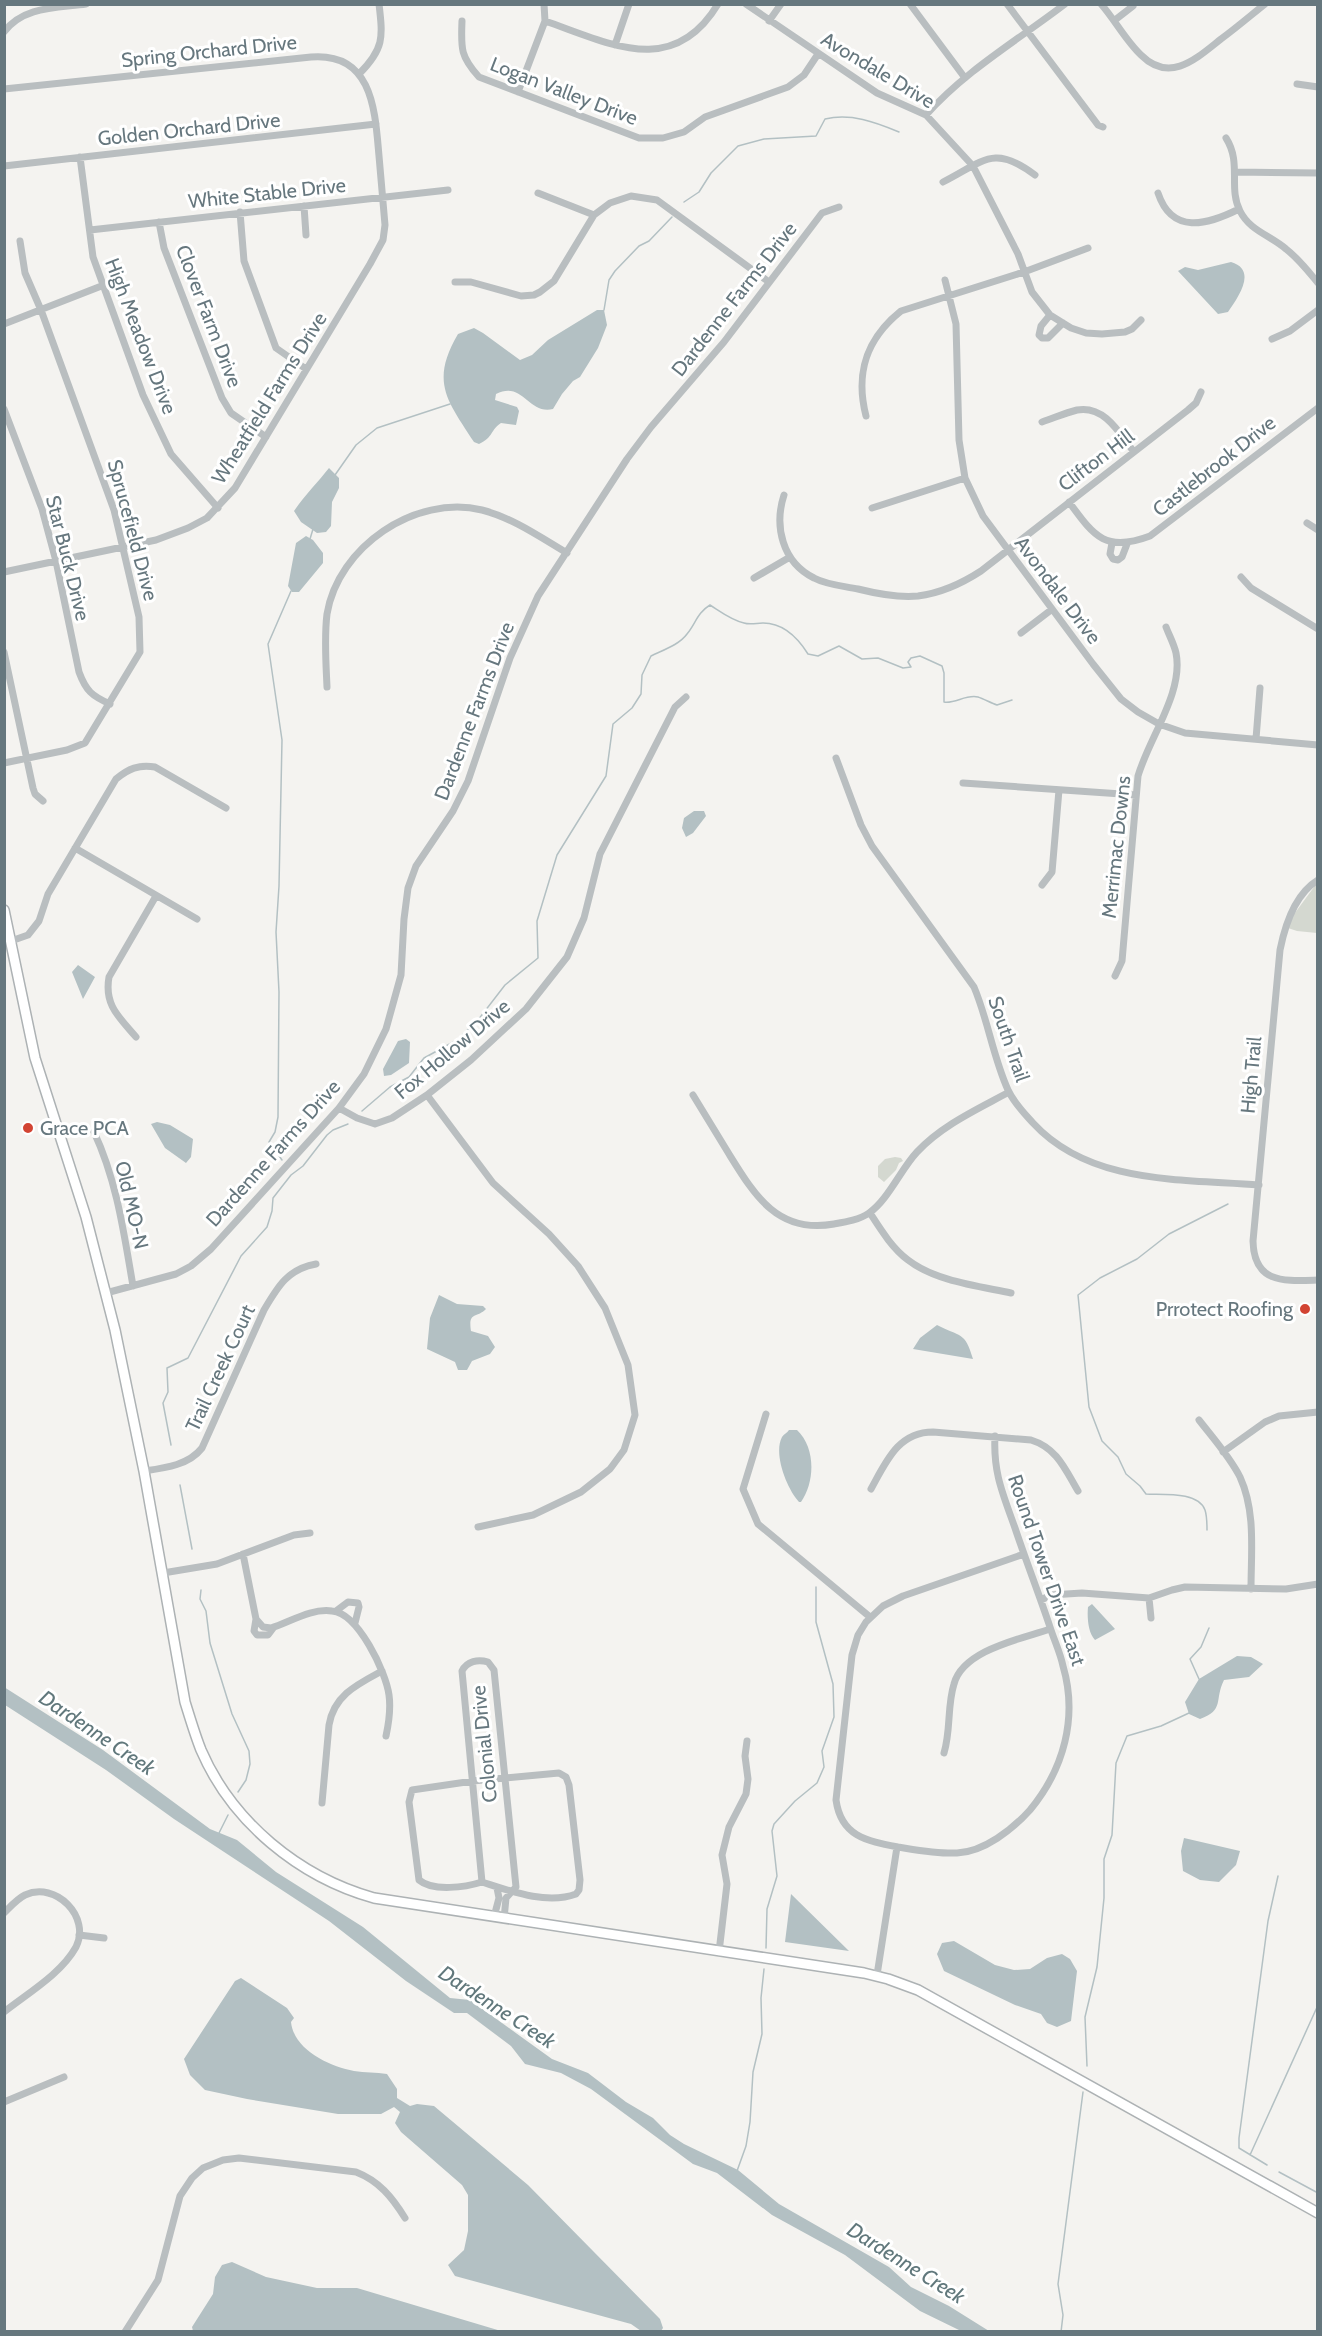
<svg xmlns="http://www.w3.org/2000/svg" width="1322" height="2336" font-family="Cabin,sans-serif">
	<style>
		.green { fill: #d4d8d0 }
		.water { fill: #b3c0c3 }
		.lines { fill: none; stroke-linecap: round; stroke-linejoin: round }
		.stream { stroke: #b3c0c3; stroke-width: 1.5 }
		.major-casing { stroke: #adb2b4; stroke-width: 12 }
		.minor { stroke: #b9bec0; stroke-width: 7 }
		.major { stroke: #fff; stroke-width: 9 }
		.poi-dot { fill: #d24433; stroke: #fff; stroke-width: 2 }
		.labels { text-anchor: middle; stroke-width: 6; stroke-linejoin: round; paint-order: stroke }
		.street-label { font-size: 20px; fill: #66777e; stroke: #fff }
		.poi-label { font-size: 20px; fill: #66777e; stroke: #fff; text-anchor: start }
		.water-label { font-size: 21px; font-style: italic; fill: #61787c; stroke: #fff }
	</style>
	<rect width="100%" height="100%" fill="#f4f3f0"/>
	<path class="green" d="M1317,883V933L1297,931L1288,928L1289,921Z
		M895,1157L901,1158L903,1161L899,1163L896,1170L884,1182L878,1177V1166L885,1159Z"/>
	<path class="water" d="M1231,262C1258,270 1238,297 1228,312L1218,314L1178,271L1185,267L1198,270Z
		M597,310H604L607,325L598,348L580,377L573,381L562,394L553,409C528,415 523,380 496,394L495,400L517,407L519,411L516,425L501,423C491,429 493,438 479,444L474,442C447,400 430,382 458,334L474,328L483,333L520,360L532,355L548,340Z
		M329,468L339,478V488L332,502L331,526L326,532L317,533L301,522L294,511C305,495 318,482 329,468Z
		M306,536L313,540L323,553V563L299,592H292L288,586L296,543Z
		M694,811H704L706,816L693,833L686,837L682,828L684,818Z
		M78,965L95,977L83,999L72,972Z
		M406,1039L410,1042L409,1063L391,1075L384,1076L383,1069L398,1041Z
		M157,1122L170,1125L193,1139L191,1157L186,1163L165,1148L151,1124Z
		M439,1295L457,1304L483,1306L486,1309C476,1319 468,1311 471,1331L488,1336L495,1347L490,1354L472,1361L467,1370H458L455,1362L427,1349L430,1318Z
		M937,1325C960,1337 965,1331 973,1359L913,1349L920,1338Z
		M789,1430H797C816,1448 815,1482 801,1502H799C787,1489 773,1454 782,1437C784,1434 787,1433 789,1430Z
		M1092,1604L1115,1629L1095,1640C1088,1633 1087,1617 1088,1607Z
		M1237,1656L1251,1657L1263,1664L1249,1677L1224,1680C1214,1700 1225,1710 1200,1719L1189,1714L1185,1702L1199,1679Z
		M4,1687L103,1750L210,1829L237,1840L276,1872L363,1927L450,1998L470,2000L552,2059L588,2073L626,2102L653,2118L670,2135L684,2144L738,2170L779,2204L889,2267L911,2287L949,2306L989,2331H961L920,2311L845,2255L772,2215L717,2173L693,2164L591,2089L561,2073L525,2064L511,2046L467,2013H454L406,1981L329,1921L174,1819L106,1770L5,1705Z
		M1184,1838L1240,1851L1236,1865L1219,1882L1200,1880L1183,1871L1181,1851Z
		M791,1894L849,1951L785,1942Z
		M954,1941L995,1965L1014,1970L1030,1969L1047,1958L1062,1954L1070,1959L1077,1971L1071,2021L1057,2027L1047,2023L1041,2014L1015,2005L944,1971L937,1954L942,1943Z
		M241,1978L287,2008L294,2018L291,2022C294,2050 329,2066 354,2071C365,2073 376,2072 387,2074L397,2089V2098L410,2106L417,2104L434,2106L528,2185L660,2319L663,2328L661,2331H641L631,2324L455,2276L448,2265L464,2250L468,2231V2195L462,2185L401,2132L395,2123L400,2112L394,2107L381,2114H338L247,2099L205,2090L190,2075L184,2059L235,1981Z
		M232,2262L266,2277L317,2288H357L501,2331H193L192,2327L213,2294L215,2277L222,2265Z"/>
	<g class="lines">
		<path class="stream" d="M684,202L699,192L711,173L738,146L764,139L816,136L825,119C851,113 875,122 899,132
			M604,310L609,280L615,271L639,246L649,241L672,217
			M335,475L356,445L377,428L450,404
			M310,539L313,529
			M362,1111L390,1087L409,1077L424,1058L457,1040L478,1020L505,985L538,958L537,921L557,855L606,776L613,724L632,708L641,694L642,675L651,656C663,650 679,645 687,634C696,623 697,613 710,605C721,612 731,620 744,623C750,625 757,623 763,623C784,623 798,638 808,654L818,656L839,646L862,659L878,658L903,668L911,667L908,662L911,658L920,656L942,666L944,673V702C955,704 966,694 978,697C984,699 991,703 997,705L1012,700
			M282,1160L269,1142L275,1132L278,1117L279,992L276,932L279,886L282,740L268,644L291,591
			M171,1445L163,1403L168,1392L167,1368L188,1358L241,1256L267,1227L272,1211L273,1198L291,1175L303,1166L327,1135L333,1130L348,1124
			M180,1485L192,1549
			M1207,1530C1207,1524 1207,1516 1205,1510C1198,1491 1162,1495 1146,1494L1140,1486L1126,1474L1118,1457L1102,1441L1089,1407L1078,1295L1100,1278L1137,1259L1169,1234L1228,1204
			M201,1590L200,1599L206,1611L210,1643L232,1714L249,1751L250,1764L246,1780L238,1792
			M1199,1679L1190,1659L1201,1647L1209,1628
			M219,1833L228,1815
			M766,1948L767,1909L777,1876L772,1831L774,1824L795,1801L817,1783L824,1767L822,1751L834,1717L833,1684L816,1622V1587
			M1087,2066L1085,2017L1097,1967L1104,1898V1859L1112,1835L1116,1763L1127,1736L1161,1726L1189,1713
			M1250,2155L1318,2005
			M1267,2165L1239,2148V2138L1268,1921L1278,1876
			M737,2171L746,2146L750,2122L753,2072L762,2034L761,1998L764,1969
			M1279,2172L1318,2193
			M1061,2332L1063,2315L1058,2284L1083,2092"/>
		<g class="major-casing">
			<path id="major" d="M4,910L35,1058L86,1217L115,1330L144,1471L185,1702C190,1718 195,1735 201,1750C232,1822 299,1877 374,1898L864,1973L888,1979L918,1990L1318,2213"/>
		</g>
		<path class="minor" d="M746,4L877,93L926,115L973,166L1018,254L1032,292L1050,315L1071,328L1086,333L1102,334L1125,332L1132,329L1141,320
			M910,4L965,78
			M1007,4L1098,125L1103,127
			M1101,4C1115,20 1126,41 1141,55C1170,84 1197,58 1221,39C1236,28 1250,16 1265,4
			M1115,20L1133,6
			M462,21C461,48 460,56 479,77L639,138H663L684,132L705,117L788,87L804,75L818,54
			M545,21C609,43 673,79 718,4
			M769,21L781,4
			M4,32C23,6 57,8 86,4
			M615,45L629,4
			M359,74C384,49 383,38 379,4
			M1297,84L1318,87
			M4,89L311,57C373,52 375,111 379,156C381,179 383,202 385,225L383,240L370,264L235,488L207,518L188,528L156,540L4,572
			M518,92L545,21L544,4
			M926,115C965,71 1018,40 1065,4
			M1226,138C1242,163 1228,188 1240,211C1250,231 1270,235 1286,249C1298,258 1308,271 1318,283
			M80,157L93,257L143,395L171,454L218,508
			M4,166L376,124
			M1236,172L1318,173
			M943,182C984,161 994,144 1035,175
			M538,193L594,215
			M1158,193C1172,235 1207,225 1239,209
			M304,206L306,235
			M240,212L244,261L276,348L306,369
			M159,222L164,248L222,398L231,413L266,437
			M90,230L448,190
			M945,280L956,324L959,440L965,478L983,516L1093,664L1121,699L1138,712L1159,724L1185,733L1318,745
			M455,282H471L521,296L534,295L540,292L554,281L594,215L610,203L631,196L657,200L769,282
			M1050,315L1041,326L1039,335L1042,338H1048L1063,323
			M4,324L104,285
			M1272,339L1290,331L1318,310
			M4,409L42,509L56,561L79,672C86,691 92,696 110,704
			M866,416C855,373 866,339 901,311L1024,272L1088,248
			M1042,422C1054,418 1065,413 1077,410C1105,405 1120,434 1134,452
			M784,495C774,526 782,562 814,578C827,585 844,586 858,589C878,594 898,598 918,596C942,593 961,584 981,571L1188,410L1196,403L1201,392
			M1069,502C1094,536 1105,553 1150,536L1318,408
			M872,508L965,478
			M1307,523L1318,530
			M1112,543L1110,554L1113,559L1118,560L1122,557L1127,544
			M1241,577L1251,588L1318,629
			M754,578L790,557
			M1021,633L1051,610
			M4,652L33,788L35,794L43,801
			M327,687C326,663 324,638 327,614C338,547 415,494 482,510C513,518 540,537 567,553
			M1256,739L1260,688
			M836,758L861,825L872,846L974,987C988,1020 993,1057 1008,1090C1014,1103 1024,1113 1033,1123C1090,1185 1182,1179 1259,1185
			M4,763L67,750L85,743L140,652L139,617L114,510L41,310L25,273L20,241
			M963,783L1136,795
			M75,848L197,919
			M1318,880C1295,894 1285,925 1280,950L1253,1241C1254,1284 1284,1281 1318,1280
			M1042,885L1052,872L1059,790
			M11,941L28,935L39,921L48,894L116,779C128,769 139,764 155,767L226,808
			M1115,976L1122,961L1138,776C1149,738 1184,692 1176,653C1174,644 1169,635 1166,627
			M136,1037C119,1017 104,1005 109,977L156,896
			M427,1095L493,1183L549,1234L578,1266L605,1308L628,1365L635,1415L624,1450L610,1469L581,1492L533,1515L478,1527
			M693,1095C705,1115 717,1134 729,1154C755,1196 778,1234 834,1224C846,1222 859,1220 869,1213C888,1200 901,1169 917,1152C942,1125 978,1109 1009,1092
			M339,1108L357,1118L375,1124L392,1118L427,1095L471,1060L526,1009L567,957L584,918L600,854L675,707L686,697
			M94,1132C117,1181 124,1234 133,1286
			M870,1213C881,1230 892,1248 908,1260C935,1281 978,1286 1011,1293
			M106,1293L176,1274L191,1266L211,1249L339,1108L364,1074L386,1029L401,975L404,919L408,888L416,866L453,811L468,781L510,658L538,596L627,459L651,427L724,342L822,213L839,207
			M766,1414L743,1489L758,1524L870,1617
			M1199,1420C1213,1438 1230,1457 1240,1477C1256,1512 1251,1552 1251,1589
			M995,1436C993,1473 1003,1494 1015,1528C1026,1561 1039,1594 1050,1627C1054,1640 1060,1652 1063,1666C1078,1717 1064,1769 1030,1810C1013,1829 984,1852 957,1853C938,1854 917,1850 898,1847C866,1841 841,1836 836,1800L852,1655L858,1635L866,1622L883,1606L903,1596L1024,1554
			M1223,1452L1265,1422L1279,1416L1318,1412
			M144,1471C165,1468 189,1465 202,1448L264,1310C278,1286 288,1269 316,1264
			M871,1489C886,1462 898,1432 933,1432L1031,1440C1057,1448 1065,1469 1078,1491
			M243,1554L256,1619L263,1627L271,1628C290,1622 311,1608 332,1611C358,1613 386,1672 389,1695C391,1709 389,1722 386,1736
			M163,1573L217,1564L294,1535L310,1533
			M1149,1598L1151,1618
			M1041,1600L1051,1595L1082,1593L1149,1598L1172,1590L1185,1587L1286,1589L1318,1584
			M336,1611L348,1602L358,1603L359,1607L355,1623
			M256,1619L254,1631L257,1635H268L274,1627
			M944,1753C951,1730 947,1706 954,1684C963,1650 1021,1639 1050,1629
			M559,1773L566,1777L569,1785L580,1880L579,1890L576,1894C547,1905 510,1891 482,1882C466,1887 433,1892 419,1880L409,1802L412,1790L473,1781Z
			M322,1803L329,1725C334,1695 358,1684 382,1671
			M482,1882L462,1671C467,1661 478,1659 488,1662L494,1670L516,1887L506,1898L504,1919
			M4,1913C11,1906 17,1899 25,1895C56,1881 91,1917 76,1947C61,1974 28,1993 4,2012
			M494,1917L499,1898L497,1888
			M79,1935L104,1938
			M719,1952L727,1884L722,1855L729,1827L746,1794L748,1779L745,1756L747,1741
			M877,1975L897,1847
			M4,2102L64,2077
			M125,2332L158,2280L180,2196L192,2178L203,2168L223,2160L239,2158L356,2172C379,2181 392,2197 405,2218"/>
		<use href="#major" class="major"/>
	</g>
	<g class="poi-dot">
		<circle cx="28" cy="1128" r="6"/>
		<circle cx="1305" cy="1309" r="6"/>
	</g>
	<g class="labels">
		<g class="street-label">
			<text transform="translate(209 51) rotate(-6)" y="7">Spring Orchard Drive</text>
			<text transform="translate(878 70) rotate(31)" y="7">Avondale Drive</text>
			<text transform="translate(564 91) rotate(21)" y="7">Logan Valley Drive</text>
			<text transform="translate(189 129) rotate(-6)" y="7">Golden Orchard Drive</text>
			<text transform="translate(267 193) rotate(-6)" y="7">White Stable Drive</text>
			<text transform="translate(734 299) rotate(-52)" y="7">Dardenne Farms Drive</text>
			<text transform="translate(209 316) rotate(69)" y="7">Clover Farm Drive</text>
			<text transform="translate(141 336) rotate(69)" y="7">High Meadow Drive</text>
			<text transform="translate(269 398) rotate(-58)" y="7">Wheatfield Farms Drive</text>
			<text transform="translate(1096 460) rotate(-37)" y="7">Clifton Hill</text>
			<text transform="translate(1214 466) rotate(-38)" y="7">Castlebrook Drive</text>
			<text transform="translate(133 530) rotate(75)" y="7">Sprucefield Drive</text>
			<text transform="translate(68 558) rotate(76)" y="7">Star Buck Drive</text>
			<text transform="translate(1058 590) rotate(53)" y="7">Avondale Drive</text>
			<text transform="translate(474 711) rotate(-69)" y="7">Dardenne Farms Drive</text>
			<text transform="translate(1116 847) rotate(-84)" y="7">Merrimac Downs</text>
			<text transform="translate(1009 1039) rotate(71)" y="7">South Trail</text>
			<text transform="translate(452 1049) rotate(-40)" y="7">Fox Hollow Drive</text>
			<text transform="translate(1251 1075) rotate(-85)" y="7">High Trail</text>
			<text transform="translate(273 1153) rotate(-48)" y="7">Dardenne Farms Drive</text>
			<text transform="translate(132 1205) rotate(77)" y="7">Old MO-N</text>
			<text transform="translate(220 1368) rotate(-65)" y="7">Trail Creek Court</text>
			<text transform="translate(1047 1570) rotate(71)" y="7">Round Tower Drive East</text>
			<text transform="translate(484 1744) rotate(-96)" y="7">Colonial Drive</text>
		</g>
		<g class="poi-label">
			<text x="40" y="1135">Grace PCA</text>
			<text x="1293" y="1316" text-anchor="end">Prrotect Roofing</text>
		</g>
		<g class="water-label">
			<text transform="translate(97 1733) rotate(34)" y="7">Dardenne Creek</text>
			<text transform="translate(497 2007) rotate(33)" y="7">Dardenne Creek</text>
			<text transform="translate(906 2263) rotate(32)" y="7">Dardenne Creek</text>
		</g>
	</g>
	<rect width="1322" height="2336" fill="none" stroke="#66777e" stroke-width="12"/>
</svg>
